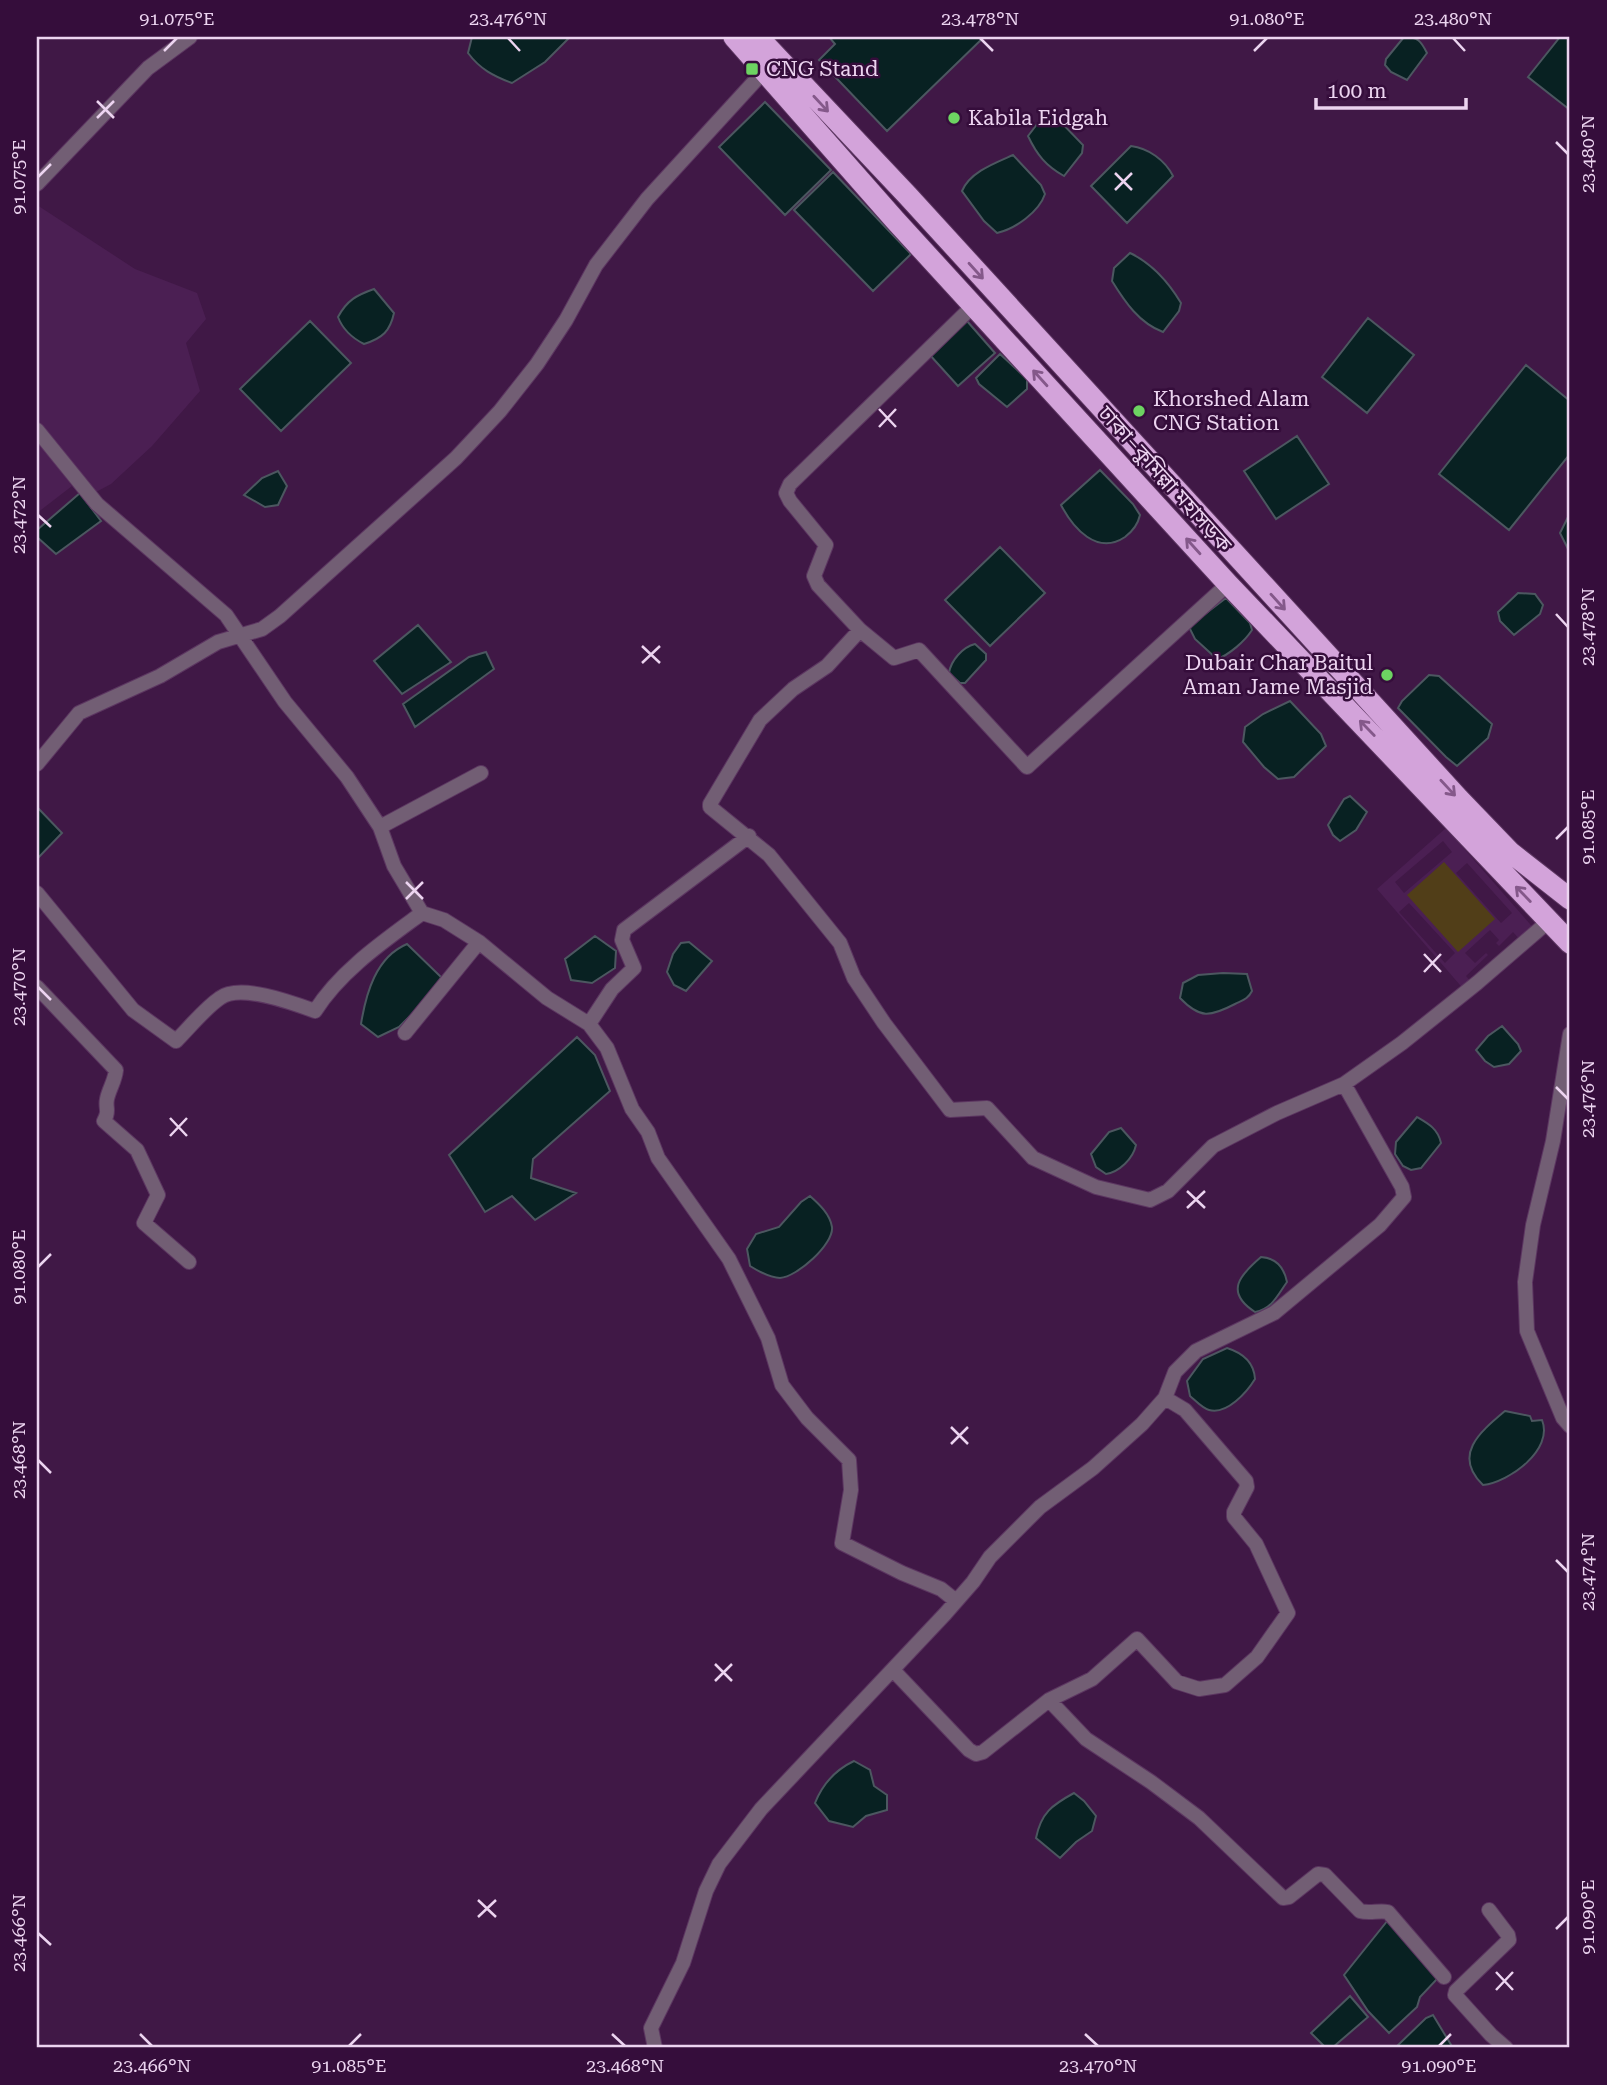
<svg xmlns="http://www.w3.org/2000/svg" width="1607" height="2085" font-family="'Roboto Serif','Noto Sans Bengali',serif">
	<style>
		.built { fill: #4b1f53; fill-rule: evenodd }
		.green { fill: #513e18 }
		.water { fill: #082122; stroke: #4c5760; stroke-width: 2 }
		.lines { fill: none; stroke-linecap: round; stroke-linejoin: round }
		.minor-casing { stroke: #5c3661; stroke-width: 16 }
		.highway-casing { stroke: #5c3661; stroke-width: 23 }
		.minor { stroke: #725e74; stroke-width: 14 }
		.highway { stroke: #d3a3da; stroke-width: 21 }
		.oneway { stroke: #84588a }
		.ticks { fill: none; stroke: #ecd4f0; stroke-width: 2.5 }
		.poi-dot { fill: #6dd362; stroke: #350d3b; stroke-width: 2.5 }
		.labels { text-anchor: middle; stroke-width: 5; stroke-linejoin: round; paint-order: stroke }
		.poi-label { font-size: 21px; fill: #ecd4f0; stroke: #350d3b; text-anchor: start }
		.street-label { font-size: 21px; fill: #ecd4f0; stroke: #350d3b }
		.neatline { fill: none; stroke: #ecd4f0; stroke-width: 2.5 }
		.ticks-label { font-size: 18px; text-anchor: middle; fill: #ecd4f0 }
	</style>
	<rect width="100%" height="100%" fill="#401846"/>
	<path class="built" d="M37,205L135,269L197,293L206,319L186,343L200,391L152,446L111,484L96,492L37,426Z
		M37,440L72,486L37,513Z
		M1446,828L1536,931L1466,992L1377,889ZM1443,841L1452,852L1404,893L1395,882ZM1467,863L1512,913L1501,923L1456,873ZM1409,903L1455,953L1445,963L1399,912ZM1490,930L1499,940L1496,943L1499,946L1513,932L1521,941L1473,984L1466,976L1488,955L1486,953L1475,963L1465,953Z"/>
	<path class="green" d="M1444,862L1495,919L1458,952L1407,895Z"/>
	<path class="water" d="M472,37H570L545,62L512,83C493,76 480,69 468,53Z
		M829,37H984L887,131L819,60L835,44Z
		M1404,37C1418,37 1421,41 1427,53L1407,80L1391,72L1385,65L1386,59Z
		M1560,37H1570V110L1528,77Z
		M765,102L831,170L785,215L719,147Z
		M1050,116H1055L1083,145L1082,153L1064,176C1046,166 1037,155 1028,136L1038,123Z
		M1131,146C1148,148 1165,160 1173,176L1127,223L1091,186Z
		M1013,155L1041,185L1045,194C1039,212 1015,229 997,233L984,221L962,191C970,172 995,163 1013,155Z
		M833,172L911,254L873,291L794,210Z
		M1130,253C1151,263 1169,283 1181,303L1179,311L1163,332C1139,323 1125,302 1112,281L1114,268Z
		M374,289L394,313C390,331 383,338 364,344C352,338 343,330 338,317C347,300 357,295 374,289Z
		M1368,318L1414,355L1367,413L1322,377Z
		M310,321L351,363L281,431L240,389Z
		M967,321L995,353L958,386L929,354Z
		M1000,354L1027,379V389L1007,407L979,384L976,378Z
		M1526,365L1570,401V454L1509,530L1439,474Z
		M1297,436L1329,484L1276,519L1244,471Z
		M1100,470L1133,504L1140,515C1138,524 1133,531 1125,537C1097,556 1073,528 1061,505Z
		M278,471L287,486L278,505L265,507L244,495L262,478Z
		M80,493L101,521L56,554L37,537V530Z
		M1570,513V553L1560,533Z
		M1000,547L1045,593L990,646L945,600Z
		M1518,593L1535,594L1543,605L1540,614L1514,635L1500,621L1498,612Z
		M1226,598L1250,623L1252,630C1245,641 1229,655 1217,659L1195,639L1190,629L1192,624Z
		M418,625L451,662L402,694L374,661Z
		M975,644L986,654V660L965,683H960L949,673C951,660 963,647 975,644Z
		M486,652L494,669L415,727L403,704L469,657Z
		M1429,675L1439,676L1492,724L1488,738L1457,766L1446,757L1398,708L1402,701Z
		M1290,701L1321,734L1326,746L1294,777L1278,779L1264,767L1243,742L1245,727L1263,714Z
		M1350,796L1367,812L1356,830L1340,841L1333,835L1328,825L1344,799Z
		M37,807L62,833L37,859Z
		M595,936L616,951L615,968L592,983L571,980L565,959Z
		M689,942L712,961L686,991L674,985L667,972L673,954L681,943Z
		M407,944L441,977L436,990L399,1027L378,1037L361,1024C366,993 376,957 407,944Z
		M1223,973L1247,974L1252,991C1248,999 1243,1000 1235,1004C1210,1017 1200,1019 1180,998L1183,983L1198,975Z
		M1502,1026L1518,1044L1521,1051L1509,1064L1494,1067L1485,1061L1476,1050L1488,1036Z
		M577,1037L595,1055L610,1091L533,1159L531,1178L576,1193L535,1220L512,1196L485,1212L449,1155Z
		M1417,1117C1429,1124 1438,1129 1441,1143L1421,1168L1411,1170L1403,1166L1395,1154L1396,1142Z
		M1121,1128L1136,1145C1133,1159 1119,1172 1106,1174L1096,1167L1091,1154L1109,1132Z
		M810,1196C819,1204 830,1214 832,1227C834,1244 797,1277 780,1278C770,1278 758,1271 750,1266L747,1249L756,1234L779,1227L801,1202Z
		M1261,1257C1276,1258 1284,1267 1287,1282C1277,1296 1272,1309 1255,1312C1224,1292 1240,1275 1261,1257Z
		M1227,1348C1243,1353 1254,1362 1255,1379C1247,1392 1227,1415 1209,1410C1202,1408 1196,1401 1190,1396L1187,1381L1203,1359Z
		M1505,1411L1530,1416L1532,1421L1542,1420C1554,1450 1509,1482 1483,1485C1452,1455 1480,1432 1505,1411Z
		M854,1761L870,1770L874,1786L887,1795V1810L866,1816L853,1827L829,1821L815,1803C823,1783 835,1770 854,1761Z
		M1074,1793L1084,1801L1096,1816L1092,1831L1076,1842L1060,1858L1036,1838C1041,1813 1052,1805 1074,1793Z
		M1388,1920L1438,1978L1420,1997L1417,2007L1389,2033L1368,2011L1344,1975Z
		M1350,1996L1368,2017L1332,2048H1326L1311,2033Z
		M1433,2015L1453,2048H1395L1426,2018Z"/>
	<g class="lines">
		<g class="minor-casing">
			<path id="minor" d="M37,184L148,68L190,37
				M973,306L790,484L786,493L790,501L826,545L814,576L818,585L860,630L894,658L919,650L1027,767L1228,584
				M37,430L97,504L226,615L285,702L347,777L380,827L394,866L422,913C384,941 340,971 315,1011C293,1003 240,983 220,998C204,1009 190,1027 176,1041L133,1010L37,893
				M860,630L827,666L793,689L760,720L710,804V807L769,855L840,943L854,978L884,1023L950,1110L987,1108L1033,1158L1096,1187L1150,1200L1168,1191L1213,1146L1277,1113L1344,1084L1402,1043L1477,983L1549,921
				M37,764L79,713L160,676L218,642L262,629L280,616L456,458L500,411L537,364L566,320L596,265L647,199L765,70
				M380,827L481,773
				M422,913L444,920L479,942L547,998L589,1024L607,1048L632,1109L648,1132L658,1158L729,1259L768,1338L782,1385L807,1418L849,1460L851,1490L842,1543L902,1573L941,1589L956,1601
				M37,987L116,1070C115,1081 109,1089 107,1099C105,1109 110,1110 104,1121L137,1150L158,1195L144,1223L189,1262
				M589,1024L612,989L634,968L622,940L624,930L749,836
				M405,1033L479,942
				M1570,1034L1553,1141L1533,1225L1525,1282L1527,1331L1563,1418L1570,1426
				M893,1670L969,1750L976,1754L983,1752L1049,1700L1092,1679L1137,1639L1177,1682L1199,1689L1225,1685L1257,1657L1288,1613L1256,1544L1234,1517V1512L1247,1487L1246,1481L1185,1410L1165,1398
				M1049,1700L1086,1739L1151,1782L1199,1818L1283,1898L1289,1897L1318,1874L1325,1875L1360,1911C1370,1914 1378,1910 1388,1912L1444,1977
				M1489,1910L1508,1935L1509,1940L1456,1991L1455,1995L1491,2035L1506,2048
				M655,2048L651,2028L683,1963L706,1891L719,1864L761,1809L945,1614L973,1582L990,1557L1040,1507L1093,1468L1142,1424L1165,1398L1175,1372L1196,1351L1274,1313L1380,1225L1404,1197L1402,1187L1344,1084"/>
		</g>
		<g class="highway-casing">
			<path id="highway" d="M734,37L895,220L1228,584L1570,943
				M758,37L908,196L1459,799L1510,852L1570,899"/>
		</g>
		<use href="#minor" class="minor"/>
		<use href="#highway" class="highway"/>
	</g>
	<defs><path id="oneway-shaft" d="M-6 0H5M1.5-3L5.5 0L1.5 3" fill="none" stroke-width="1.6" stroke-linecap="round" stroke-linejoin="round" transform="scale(1.75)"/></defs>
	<g class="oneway">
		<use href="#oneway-shaft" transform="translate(821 104) rotate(47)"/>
		<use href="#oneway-shaft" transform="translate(976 271) rotate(48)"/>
		<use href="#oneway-shaft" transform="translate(1040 378) rotate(-132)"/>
		<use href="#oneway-shaft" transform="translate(1193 546) rotate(-132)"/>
		<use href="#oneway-shaft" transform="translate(1278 602) rotate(48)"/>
		<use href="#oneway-shaft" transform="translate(1367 728) rotate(-134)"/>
		<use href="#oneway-shaft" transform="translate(1448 788) rotate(47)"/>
		<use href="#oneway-shaft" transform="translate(1523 894) rotate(-134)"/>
	</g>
	<path class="ticks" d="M508,38L520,51M980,38L993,51M1453,38L1465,51M164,51L177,38M1254,51L1267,38M97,101L114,118M97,118L114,101M1556,142L1568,154M1115,173L1132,190M38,177L51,164M1115,190L1132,173M879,409L896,427M879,427L896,409M38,515L51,527M1556,614L1568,627M642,646L660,663M642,663L660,646M1556,839L1568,827M406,882L423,899M406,899L423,882M1424,954L1441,972M1424,972L1441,954M38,987L51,1000M1556,1087L1568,1099M170,1118L187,1136M170,1136L187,1118M1187,1191L1205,1208M1187,1208L1205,1191M38,1267L51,1254M951,1427L968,1444M951,1444L968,1427M38,1460L51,1473M1556,1560L1568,1572M715,1664L732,1681M715,1681L732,1664M478,1900L496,1917M478,1917L496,1900M1556,1929L1568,1917M38,1933L51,1945M1496,1972L1513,1990M1496,1990L1513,1972M140,2034L152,2046M612,2034L625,2046M1085,2034L1098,2046M349,2046L361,2034M1439,2046L1451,2034"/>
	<g class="poi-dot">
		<rect x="745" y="62" width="14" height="14" rx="3.5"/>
		<circle cx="954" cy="118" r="7"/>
		<circle cx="1139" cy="411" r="7"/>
		<circle cx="1387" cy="675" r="7"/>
	</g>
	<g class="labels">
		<g class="poi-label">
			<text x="766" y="76">CNG Stand</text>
			<text x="968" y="125">Kabila Eidgah</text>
			<text x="1153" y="406">Khorshed Alam<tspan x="1153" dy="24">CNG Station</tspan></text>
			<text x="1373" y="670" text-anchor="end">Dubair Char Baitul<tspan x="1373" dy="24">Aman Jame Masjid</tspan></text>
		</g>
		<g class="street-label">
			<text transform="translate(1165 479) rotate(48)" y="7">ঢাকা–কুমিল্লা মহাসড়ক</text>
		</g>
	</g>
	<rect width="1607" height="2085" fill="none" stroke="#350d3b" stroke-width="77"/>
	<path d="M1316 98v10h150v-10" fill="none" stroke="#ecd4f0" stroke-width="3.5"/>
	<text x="1327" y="98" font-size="21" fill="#ecd4f0" stroke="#350d3b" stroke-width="5" paint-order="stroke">100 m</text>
	<rect x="38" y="38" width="1530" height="2008" class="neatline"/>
	<g class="ticks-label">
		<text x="177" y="25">91.075°E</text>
		<text x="508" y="25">23.476°N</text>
		<text x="980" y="25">23.478°N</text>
		<text x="1267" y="25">91.080°E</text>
		<text x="1453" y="25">23.480°N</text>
		<text transform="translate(1588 154) rotate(-90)" y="6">23.480°N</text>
		<text transform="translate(19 177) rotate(-90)" y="6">91.075°E</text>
		<text transform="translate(19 515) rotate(-90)" y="6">23.472°N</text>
		<text transform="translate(1588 627) rotate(-90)" y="6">23.478°N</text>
		<text transform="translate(1588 827) rotate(-90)" y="6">91.085°E</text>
		<text transform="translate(19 987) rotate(-90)" y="6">23.470°N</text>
		<text transform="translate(1588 1099) rotate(-90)" y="6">23.476°N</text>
		<text transform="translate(19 1267) rotate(-90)" y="6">91.080°E</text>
		<text transform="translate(19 1460) rotate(-90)" y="6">23.468°N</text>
		<text transform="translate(1588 1572) rotate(-90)" y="6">23.474°N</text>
		<text transform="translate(1588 1917) rotate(-90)" y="6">91.090°E</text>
		<text transform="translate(19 1933) rotate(-90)" y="6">23.466°N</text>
		<text x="152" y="2072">23.466°N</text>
		<text x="349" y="2072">91.085°E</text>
		<text x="625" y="2072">23.468°N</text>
		<text x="1098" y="2072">23.470°N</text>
		<text x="1439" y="2072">91.090°E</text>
	</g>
</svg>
